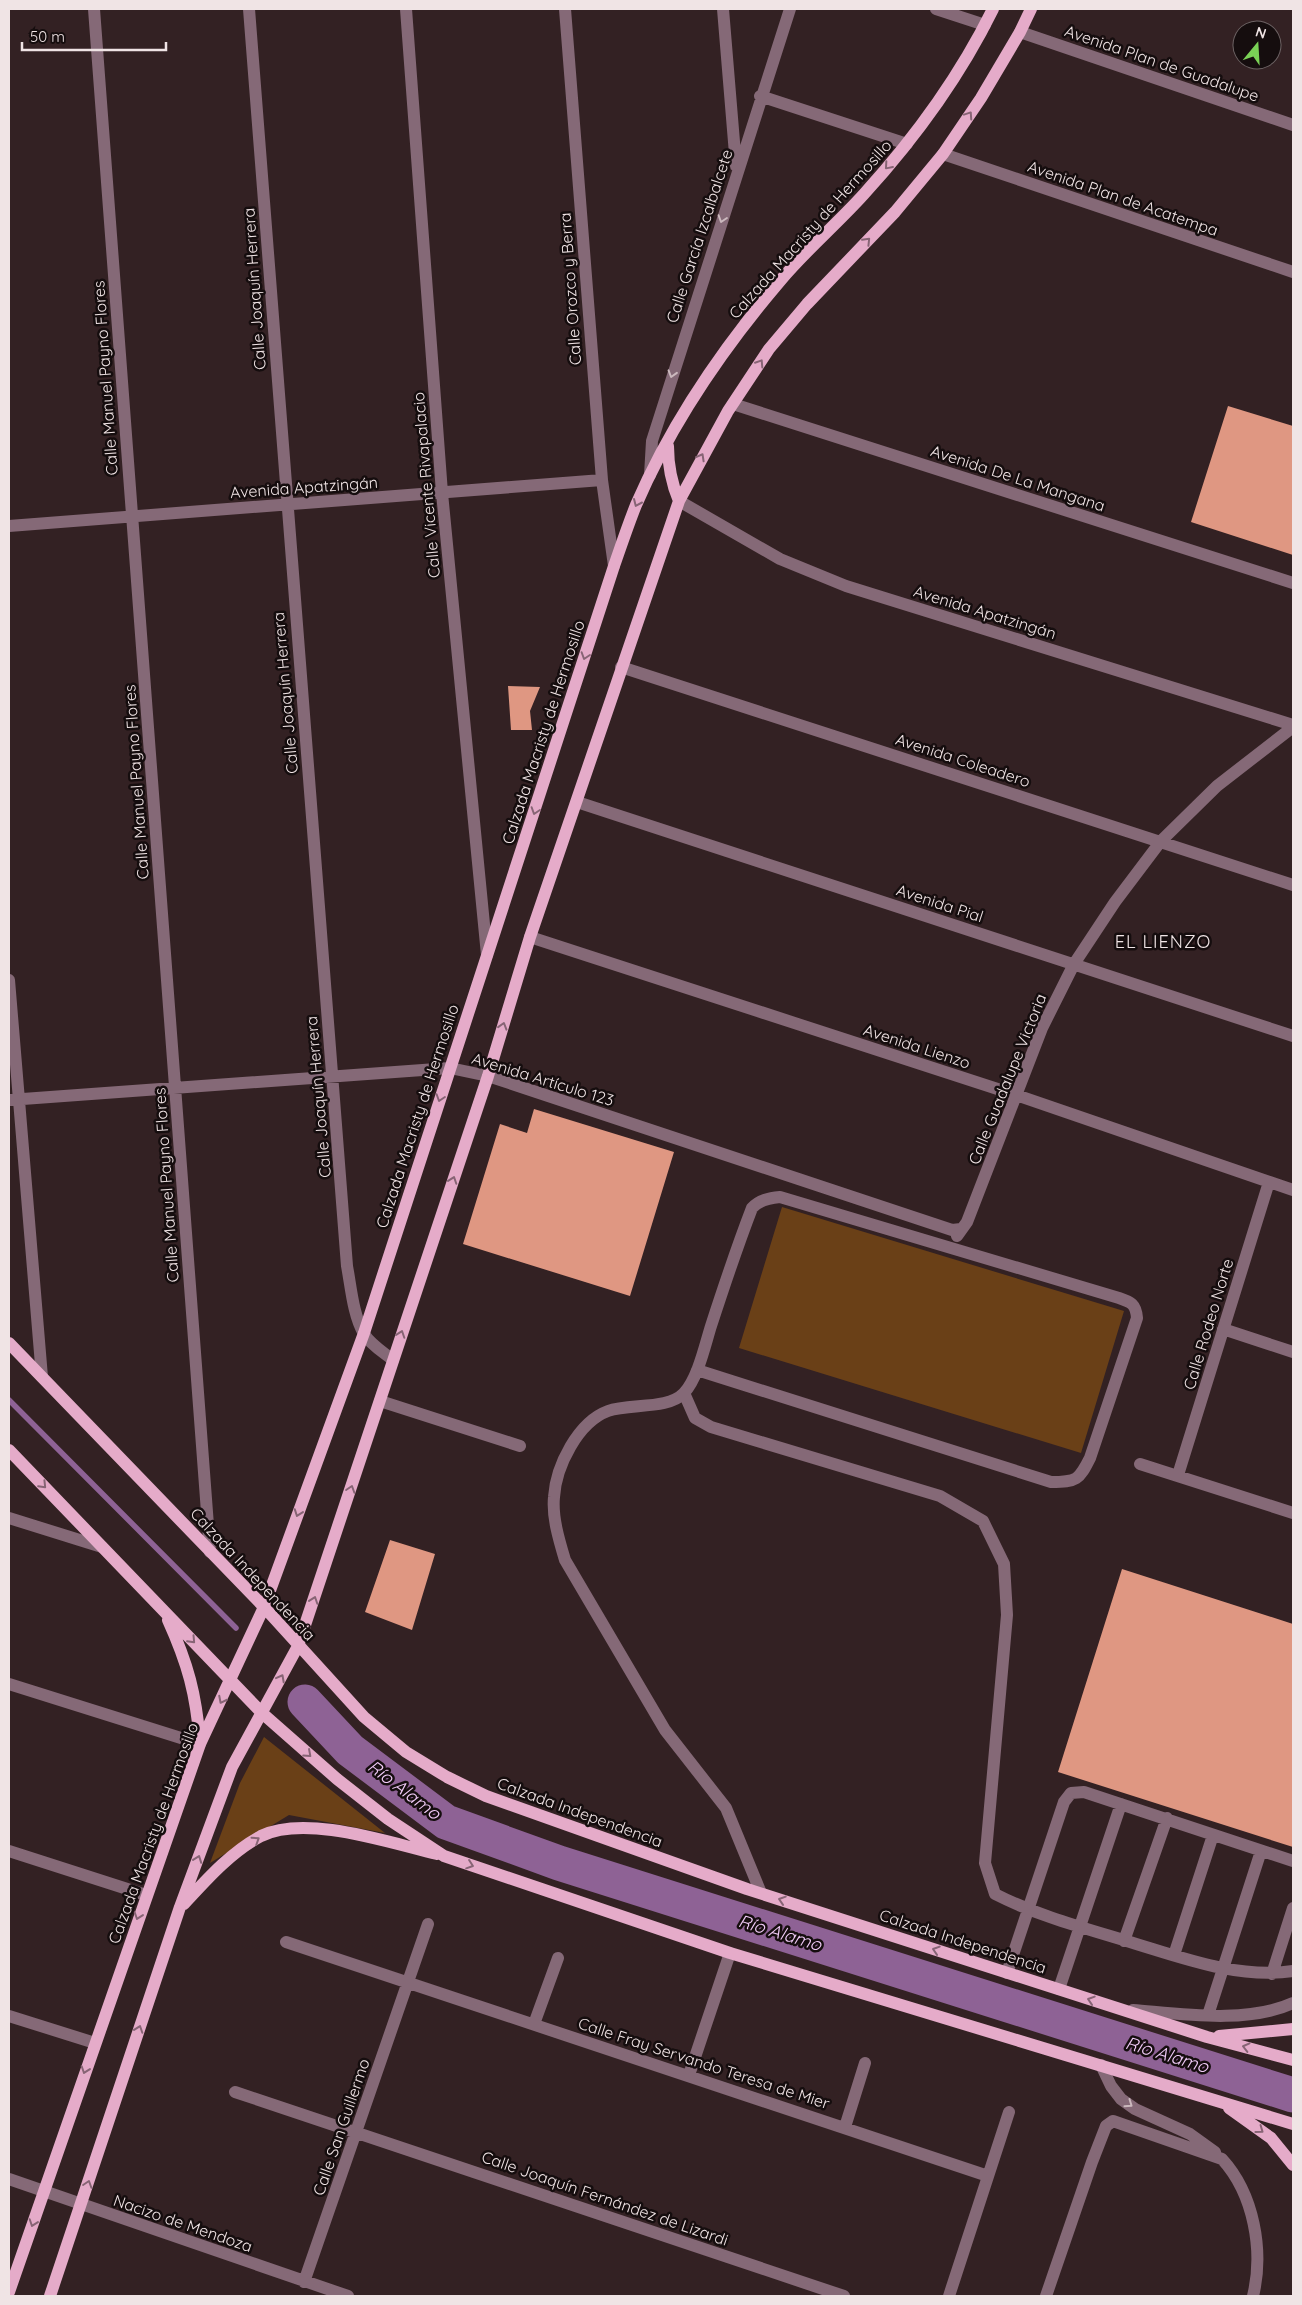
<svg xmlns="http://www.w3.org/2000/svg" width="1302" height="2305" font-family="Quicksand,sans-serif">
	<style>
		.green { fill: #6a4017 }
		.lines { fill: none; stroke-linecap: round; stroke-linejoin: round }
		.stream { stroke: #8e6295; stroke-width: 5.5 }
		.river { stroke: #8e6295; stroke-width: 35 }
		.building { fill: #df9782 }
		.minor { stroke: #856977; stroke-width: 12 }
		.major { stroke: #e5abc9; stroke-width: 12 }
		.oneway { stroke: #876475 }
		.oneway2 { stroke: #cbb9be }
		.labels { text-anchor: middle; stroke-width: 5; stroke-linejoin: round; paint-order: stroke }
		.street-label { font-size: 16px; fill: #f0e4e5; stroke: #150d0e }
		.neighbourhood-label { font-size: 18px; letter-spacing: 1px; fill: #f0e4e5; stroke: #150d0e }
		.water-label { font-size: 18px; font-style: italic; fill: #f2ccf9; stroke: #150d0e }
	</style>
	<rect width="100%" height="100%" fill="#332123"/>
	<path class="green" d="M782,1207L1124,1311L1081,1453L739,1348Z
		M264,1737L385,1833L289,1815L210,1863L240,1783Z"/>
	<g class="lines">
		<path class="stream" d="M9,1400L236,1628"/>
		<path class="river" d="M305,1702L350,1750L446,1822L559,1863L1293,2095"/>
	</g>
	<path class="building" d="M1228,406L1293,426V555L1191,522Z
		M508,686L540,687L530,711L532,730H511Z
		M534,1109L674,1152L630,1296L463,1244L500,1124L527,1133Z
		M390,1540L435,1554L412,1630L365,1612Z
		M1122,1569L1293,1624V1847L1058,1772Z"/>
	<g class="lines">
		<path class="minor" d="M94,9L210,1552
			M249,9L347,1266C351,1287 353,1315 364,1334C371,1345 383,1352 393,1360
			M406,9L442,493L487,955
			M565,9L602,480L614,566
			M723,9L736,166
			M936,9L985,25
			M1020,32L1293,125
			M760,96L907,144
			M943,154L1293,272
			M733,404L1293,583
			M650,475L652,441L790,9
			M679,501L780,559L846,586L1293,725
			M9,526L602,480
			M621,667L1293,885
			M577,802L1293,1036
			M530,937L1016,1095L1293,1190
			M9,980L42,1377
			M9,1100L450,1068L488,1076L952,1230L961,1229
			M957,1236L967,1222L1042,1028L1074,964L1115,902L1161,841L1217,786L1293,727
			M1223,1329L1293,1352
			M697,1370L1051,1482C1077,1482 1079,1480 1090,1458L1137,1318C1136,1304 1131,1302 1119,1298L780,1197C769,1198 759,1200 752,1208C737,1247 724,1286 711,1326C705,1345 698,1378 684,1393C668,1410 629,1403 608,1411C578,1422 556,1466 554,1497C552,1517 559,1540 565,1560L665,1730L726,1808L761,1893
			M684,1393L695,1418L711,1427L940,1496L983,1521L1004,1564L1007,1615L985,1863L995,1894C1038,1916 1084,1928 1130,1942C1183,1958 1238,1979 1293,1971
			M380,1401L520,1446
			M1140,1464L1293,1513
			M1178,1475L1269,1182
			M9,1518L102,1547
			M9,1684L200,1744
			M9,1851L146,1895
			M1124,1941L1167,1818
			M286,1942L988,2176
			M1174,1955L1213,1835
			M1007,1973L1064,1802L1071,1793L1084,1792L1293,1861
			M1272,1974L1293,1908
			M1059,1989L1121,1804
			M1133,2010C1182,2014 1247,2024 1293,2003
			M1208,2015L1261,1851
			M9,2016L95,2043
			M534,2024L558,1958
			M1101,2065L1111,2086L1121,2099L1135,2109L1190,2134L1215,2152
			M689,2075L730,1953
			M235,2092L844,2296
			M845,2127L865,2063
			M9,2179L348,2296
			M304,2282L428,1924
			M949,2296L1009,2112
			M1046,2296L1092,2162L1106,2126L1113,2121L1222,2159C1254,2194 1264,2251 1253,2296"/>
		<path class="major" d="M668,446C668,466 671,482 679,501
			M9,1343L264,1607L364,1717L406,1752L447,1777L486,1796L747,1889L1207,2037L1293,2060
			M9,1450L262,1713L337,1779L388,1819L444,1856L730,1953L1293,2124
			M168,1620C188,1664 196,1694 200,1742
			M184,1904C207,1879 231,1852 261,1836C306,1814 390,1843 437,1854
			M1219,2036L1293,2029
			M1229,2108L1271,2138L1293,2165
			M9,2292L200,1744L264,1607L364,1333L614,566C621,546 628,525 636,505C671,424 723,348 780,281C806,250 837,224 864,194C914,139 960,76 993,9
			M50,2296L180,1907L232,1767L298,1646L488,1076L530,937L679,501L728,411L769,349L807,304L895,212L943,154L981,98L1020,32L1031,9"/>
	</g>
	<defs><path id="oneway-chevron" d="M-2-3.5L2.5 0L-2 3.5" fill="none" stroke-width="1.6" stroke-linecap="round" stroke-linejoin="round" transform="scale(1.25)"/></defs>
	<g class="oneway">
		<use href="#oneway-chevron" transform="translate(969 115) rotate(-56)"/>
		<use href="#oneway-chevron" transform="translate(888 166) rotate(131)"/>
		<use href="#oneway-chevron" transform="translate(867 241) rotate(-46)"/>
		<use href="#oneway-chevron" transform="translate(760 363) rotate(-57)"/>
		<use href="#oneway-chevron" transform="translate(701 457) rotate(-61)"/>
		<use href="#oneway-chevron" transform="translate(637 503) rotate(114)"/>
		<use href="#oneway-chevron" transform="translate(585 656) rotate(108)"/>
		<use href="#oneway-chevron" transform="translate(535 811) rotate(108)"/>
		<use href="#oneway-chevron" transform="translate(503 1026) rotate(-73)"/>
		<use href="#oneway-chevron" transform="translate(440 1098) rotate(108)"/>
		<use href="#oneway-chevron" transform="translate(453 1180) rotate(-71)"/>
		<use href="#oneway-chevron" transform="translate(401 1334) rotate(-71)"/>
		<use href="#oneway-chevron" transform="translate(43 1485) rotate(46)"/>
		<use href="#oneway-chevron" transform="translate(351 1489) rotate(-72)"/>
		<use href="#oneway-chevron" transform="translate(298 1513) rotate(110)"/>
		<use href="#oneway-chevron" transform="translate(314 1600) rotate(-71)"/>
		<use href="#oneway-chevron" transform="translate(192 1640) rotate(47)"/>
		<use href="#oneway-chevron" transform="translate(281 1678) rotate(-62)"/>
		<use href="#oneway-chevron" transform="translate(222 1700) rotate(117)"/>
		<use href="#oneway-chevron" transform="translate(308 1754) rotate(42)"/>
		<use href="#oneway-chevron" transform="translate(256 1840) rotate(-33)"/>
		<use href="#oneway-chevron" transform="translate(198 1859) rotate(-70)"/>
		<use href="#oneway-chevron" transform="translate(470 1865) rotate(19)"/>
		<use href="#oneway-chevron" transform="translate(782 1900) rotate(-162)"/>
		<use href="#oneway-chevron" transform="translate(138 1916) rotate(109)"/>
		<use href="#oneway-chevron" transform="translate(936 1950) rotate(-162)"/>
		<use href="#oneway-chevron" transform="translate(1091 2000) rotate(-162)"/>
		<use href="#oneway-chevron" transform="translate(139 2029) rotate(-71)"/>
		<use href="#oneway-chevron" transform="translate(1246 2047) rotate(-166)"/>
		<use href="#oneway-chevron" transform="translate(85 2070) rotate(109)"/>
		<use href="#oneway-chevron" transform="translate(1260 2130) rotate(36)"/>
		<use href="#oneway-chevron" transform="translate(88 2184) rotate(-72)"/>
		<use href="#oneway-chevron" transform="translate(33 2223) rotate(109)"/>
	</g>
	<g class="oneway2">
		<use href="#oneway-chevron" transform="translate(722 219) rotate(108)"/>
		<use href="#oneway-chevron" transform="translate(672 374) rotate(107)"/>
		<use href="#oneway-chevron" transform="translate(1129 2104) rotate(35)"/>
	</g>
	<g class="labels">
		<g class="street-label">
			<text transform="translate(1162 63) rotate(19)" y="6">Avenida Plan de Guadalupe</text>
			<text transform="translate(1123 198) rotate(19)" y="6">Avenida Plan de Acatempa</text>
			<text transform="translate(810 229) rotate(-48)" y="6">Calzada Macristy de Hermosillo</text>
			<text transform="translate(699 236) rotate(-72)" y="6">Calle García Izcalbalcete</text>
			<text transform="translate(254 289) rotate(-94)" y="6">Calle Joaquín Herrera</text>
			<text transform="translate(570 289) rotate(-94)" y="6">Calle Orozco y Berra</text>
			<text transform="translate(105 378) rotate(-94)" y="6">Calle Manuel Payno Flores</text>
			<text transform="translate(1018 478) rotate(18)" y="6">Avenida De La Mangana</text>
			<text transform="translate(426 485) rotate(-95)" y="6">Calle Vicente Rivapalacio</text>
			<text transform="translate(304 487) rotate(-4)" y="6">Avenida Apatzingán</text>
			<text transform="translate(985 612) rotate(17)" y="6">Avenida Apatzingán</text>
			<text transform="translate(285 693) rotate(-95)" y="6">Calle Joaquín Herrera</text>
			<text transform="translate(543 732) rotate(-72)" y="6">Calzada Macristy de Hermosillo</text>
			<text transform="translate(963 760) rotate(18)" y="6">Avenida Coleadero</text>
			<text transform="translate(136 782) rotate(-94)" y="6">Calle Manuel Payno Flores</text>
			<text transform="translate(940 903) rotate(18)" y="6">Avenida Pial</text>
			<text transform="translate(917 1046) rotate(18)" y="6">Avenida Lienzo</text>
			<text transform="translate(543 1079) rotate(17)" y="6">Avenida Artículo 123</text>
			<text transform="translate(1007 1079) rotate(-68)" y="6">Calle Guadalupe Victoria</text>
			<text transform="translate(318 1097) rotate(-95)" y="6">Calle Joaquín Herrera</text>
			<text transform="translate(417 1116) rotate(-72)" y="6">Calzada Macristy de Hermosillo</text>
			<text transform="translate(166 1185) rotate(-94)" y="6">Calle Manuel Payno Flores</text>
			<text transform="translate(1208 1324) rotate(-73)" y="6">Calle Rodeo Norte</text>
			<text transform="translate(253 1574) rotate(47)" y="6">Calzada Independencia</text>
			<text transform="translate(580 1812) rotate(20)" y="6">Calzada Independencia</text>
			<text transform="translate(153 1833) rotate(-70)" y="6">Calzada Macristy de Hermosillo</text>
			<text transform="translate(963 1941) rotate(18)" y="6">Calzada Independencia</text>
			<text transform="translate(704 2063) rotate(18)" y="6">Calle Fray Servando Teresa de Mier</text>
			<text transform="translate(341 2127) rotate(-71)" y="6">Calle San Guillermo</text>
			<text transform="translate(605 2198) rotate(19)" y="6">Calle Joaquín Fernández de Lizardi</text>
			<text transform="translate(183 2223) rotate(19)" y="6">Nacizo de Mendoza</text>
		</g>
		<g class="neighbourhood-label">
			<text x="1163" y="948">EL LIENZO</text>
		</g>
		<g class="water-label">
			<text transform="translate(404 1790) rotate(37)" y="6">Río Alamo</text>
			<text transform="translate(780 1933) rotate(17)" y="6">Río Alamo</text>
			<text transform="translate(1167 2055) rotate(17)" y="6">Río Alamo</text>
		</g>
	</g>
	<rect width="1302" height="2305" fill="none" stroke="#f0e4e5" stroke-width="20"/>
	<g transform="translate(1257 45) rotate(18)"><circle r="24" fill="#150d0e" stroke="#6d6364"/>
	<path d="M0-4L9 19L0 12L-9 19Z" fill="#7ad156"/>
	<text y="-8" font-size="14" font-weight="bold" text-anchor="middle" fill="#f0e4e5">N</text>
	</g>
	<path d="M22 42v8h144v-8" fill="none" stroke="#f0e4e5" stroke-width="2.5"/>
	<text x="30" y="42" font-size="15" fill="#f0e4e5" stroke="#150d0e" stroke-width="4" paint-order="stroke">50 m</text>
</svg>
